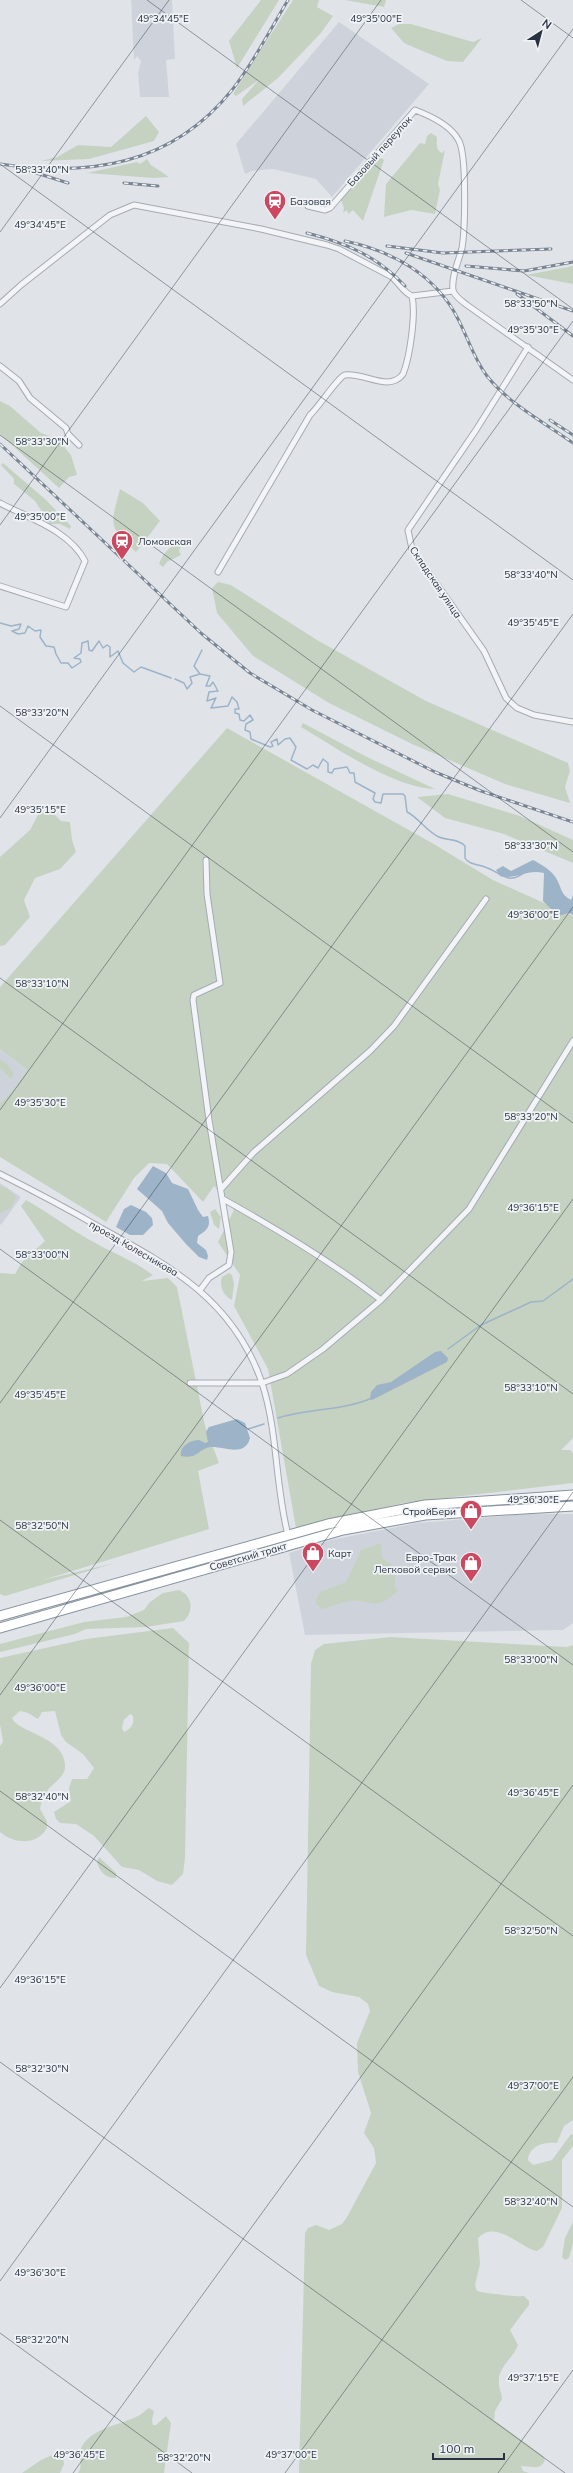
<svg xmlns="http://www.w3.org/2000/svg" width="573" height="2473" font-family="Mulish,sans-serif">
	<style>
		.built { fill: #ced3db }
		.green { fill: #c6d2c1; fill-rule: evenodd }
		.water { fill: #9cb3c8 }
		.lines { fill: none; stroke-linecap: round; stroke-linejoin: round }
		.stream { stroke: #9cb3c8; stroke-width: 1.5 }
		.street-casing { stroke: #a5abb3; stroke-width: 7 }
		.highway-casing { stroke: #88929f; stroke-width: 11 }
		.street { stroke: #f3f4f7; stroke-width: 5 }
		.highway { stroke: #fff; stroke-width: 9 }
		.rail-casing { stroke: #7a8492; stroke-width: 3 }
		.rail { stroke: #f0f3f6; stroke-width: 1.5; stroke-dasharray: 4.5; stroke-linecap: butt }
		.ticks { fill: none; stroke: #293240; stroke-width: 1; stroke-opacity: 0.45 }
		.labels { text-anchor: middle; stroke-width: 3.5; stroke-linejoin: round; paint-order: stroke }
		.street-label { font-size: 10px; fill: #293240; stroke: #f0f3f6 }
		.poi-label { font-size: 10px; fill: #293240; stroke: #f0f3f6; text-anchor: start }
		.ticks-label { font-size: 10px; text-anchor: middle; fill: #293240; stroke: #f0f3f6; stroke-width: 3.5; stroke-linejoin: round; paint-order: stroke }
	</style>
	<rect width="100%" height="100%" fill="#e0e4e9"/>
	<path class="built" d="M131,0H172L175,59L166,60L169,97H140L138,73L141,61L137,56L134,60Z
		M339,22L429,84L332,197L316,179L273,169L252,171L245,174L236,144Z
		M0,1049L27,1070L14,1089L0,1103Z
		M0,1183L21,1197L1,1225L0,1224Z
		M527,1514H573V1623L563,1630L305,1635L289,1553L331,1540L417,1523Z"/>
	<path class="green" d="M261,0H279L237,68L229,41Z
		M293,0H319L317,7L333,16L321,33L278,78L243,106L242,99L259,80L236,96L233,94Z
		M345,0H386L384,7Z
		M399,24H411L473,42L482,38L463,62L447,61L420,50L404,43L391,28Z
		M146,116L159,132L154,141L89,159L41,161L57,157L78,145L111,147Z
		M431,133L437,137C437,144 435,149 442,153L445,150L438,184L440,190L435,214L411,210L384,217L386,184L420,143L425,144L427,136Z
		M378,156L384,160L363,221L353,210L348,214L347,210L343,213L344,208L340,198Z
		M147,159L151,165L169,177L153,178L87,173L137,162L140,164Z
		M573,266V284L526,275Z
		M0,401L10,406L41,433L58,439L71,455L77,475L69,477L59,488L0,434Z
		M3,463L45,499L71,526L70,529L60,524H50L35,501L14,484V479L1,465Z
		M120,489L143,503L160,521L136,552C108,525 110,527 120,489Z
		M175,538L183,541L179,551L181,555L167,562L163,567L159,564C162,556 167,549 174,545Z
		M218,582L231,585L317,640L426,701L568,763L570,771L565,787L570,803L505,784L412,744L329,703L253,656L217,613L212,588Z
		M303,723L367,757L435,789C395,788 336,748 301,727Z
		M227,728L432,843L493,880L573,916V1438L561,1450H570L573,1453V1483L403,1503L296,1528L268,1369L234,1306L240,1275L218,1242L234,1210L214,1186L203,1202L167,1164L149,1163L134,1178L106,1222L0,1157V1103L14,1089L27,1070L0,1049V987Z
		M448,794L520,816L573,840V863L504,834L445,818L417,797Z
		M51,811L61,821L70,822L72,840L76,852L60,869L35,878L24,900L30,917L5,945L0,946V857L30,830L39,813Z
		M0,1059L8,1065L14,1073L11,1079L0,1068Z
		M0,1186L7,1188L16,1197L11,1208L0,1213Z
		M26,1200C48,1212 67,1227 88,1239C110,1252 133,1260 153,1275L142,1281L168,1278L177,1287L205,1426L219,1463L198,1471L209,1529L43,1580L115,1563L5,1596L0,1594V1273L15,1274L22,1262L45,1241L21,1206Z
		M215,1209L221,1217L219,1229L214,1225L210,1212Z
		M229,1273L232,1275L234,1284L232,1300C223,1296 219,1285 222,1277Z
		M381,1543L382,1558L395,1567V1586L398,1591C372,1615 372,1596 346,1602C337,1603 330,1608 321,1609L315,1602L320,1592L346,1582L361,1550Z
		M179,1590C193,1596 194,1611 184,1621L146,1627L86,1629L75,1634L0,1652V1644L84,1622L126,1617L144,1610L150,1602L163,1593Z
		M173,1628L189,1643L185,1858L183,1874L172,1885L157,1881L139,1870L122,1867L94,1836L76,1824L60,1823L56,1819L54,1812L71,1801L69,1788L72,1779H87L94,1768L83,1754L66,1742L61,1735L55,1711L42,1712L38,1719L28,1713L20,1711L12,1718C18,1733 64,1736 65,1765C66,1778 50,1784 45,1794C42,1799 41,1804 40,1809L47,1821V1828C37,1846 14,1844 0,1832V1746L3,1742L0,1724V1658L86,1639ZM130,1714L133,1716C134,1724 132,1728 124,1732L122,1728L124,1720Z
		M391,1637L567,1647L573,1645V2120L564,2126L557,2143C544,2142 530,2145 528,2160L533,2165L552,2160L571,2134L573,2135V2146L562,2160V2208L543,2247L537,2251C519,2247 496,2219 478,2238L480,2264L475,2285L477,2291C483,2293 517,2297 524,2296L529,2301V2305L510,2330L518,2345C513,2359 497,2367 499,2384C499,2389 502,2394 502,2399L495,2411L494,2420L543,2456L545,2460C541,2471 531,2466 521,2466L523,2471L529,2473H299L305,2233L308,2228L316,2225L329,2230L342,2224L347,2217L376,2163L374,2148L364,2133L371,2113L358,2072L357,2043L370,2011L368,2004L359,1997L332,1992L319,1986L306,1955L311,1664L315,1650L324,1644Z
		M99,1857L116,1873V1878C106,1879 99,1871 97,1862Z
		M573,2222V2243L569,2258L565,2260L562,2257L565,2238Z
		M149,2408L154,2411L152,2420L153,2425H156L166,2416L171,2423L164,2473H78C84,2464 77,2455 82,2446C93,2428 119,2425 136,2417C141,2415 144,2411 149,2408Z
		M57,2453L63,2458L64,2464L60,2473H22L41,2460Z"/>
	<path class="water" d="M533,860C542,865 550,869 556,878C562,888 560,894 571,900L573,895V915L569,913L558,916L543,901L544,873C525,869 519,880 500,876L496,870L503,866L511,871Z
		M153,1166L166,1173L172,1183L188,1189L198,1210L203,1217L208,1216C211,1227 207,1230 198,1236L197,1243L206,1250L208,1256L207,1260L199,1257L186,1244L168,1223L162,1211L137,1189Z
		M131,1205L146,1212L152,1218L153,1225L143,1235H130L116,1227L124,1209Z
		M441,1351L448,1358L447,1362L372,1400L370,1399L371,1392L377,1385L391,1382L435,1352Z
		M237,1419L245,1423L250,1438C245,1458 223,1446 211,1447C199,1448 197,1460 181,1456C179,1446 191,1440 199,1440L205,1443L208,1442L206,1432L209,1427Z"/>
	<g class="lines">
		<path class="stream" d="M0,623L11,626L21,624L19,629L12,631L18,634L25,633L28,626L35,631L41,630L40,637L46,646L54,647L56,654L61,663H68L72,668L81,662L80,659L74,658L81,653L82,643L88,641L89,650L92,651L99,641L103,648L107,645L110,647V657L118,651L123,663L134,672L141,667L171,678
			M200,674L194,666L202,650
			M175,679L184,683L187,689L192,683L190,677L200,674L210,676L206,686H210L213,682L218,691L209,692L207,701L216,698L211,708L228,706L232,697L237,702L239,709H235V713L239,714L240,720L244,721L250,715L253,720L246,724L245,730L250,732L251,739L270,747L273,746L271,742L277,739L278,745L285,739L290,738L296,747L291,760L307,769L313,765L318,768L323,759L328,763V772L332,773L334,769L347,767L350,773H354L355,782L375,793L373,799L375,802L381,803L383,794H403L405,796L407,812C419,818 427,832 439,837C448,841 457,838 465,846V858C469,865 478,864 485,867C501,872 508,887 526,871
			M448,1349L481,1325L531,1302L543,1301L573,1279
			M278,1418C309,1408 342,1411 372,1398
			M248,1429L264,1424"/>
		<g class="street-casing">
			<path id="street" d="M308,206L325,210L330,208L415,110C431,116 451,125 459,141C467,156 465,230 462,248C459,260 451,277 453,290C454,296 462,301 467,305L573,380
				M0,304L21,285L110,215L134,205L261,229L327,245L339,249L392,277C399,283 404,293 412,296L453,291
				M528,347L476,430L408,530L412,549L484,651L506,698L517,708L534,715L573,722
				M0,366L19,381L30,398L66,428L68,434L79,445
				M0,503C28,518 69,530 85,561L66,607L0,586
				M218,572L310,415C318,408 339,376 345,375C358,373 374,382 387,382C393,382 400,379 403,374C410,357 416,314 412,296
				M0,1174C34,1191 68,1209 101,1228C172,1267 234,1301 262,1383C278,1432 275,1485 288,1535
				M221,1189L254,1152L370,1051L394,1026L486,899
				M223,1199C277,1229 332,1262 381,1300
				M200,1290L209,1278L229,1265L231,1252L209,1120L193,1000L194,995L220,983L207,894L206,860
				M190,1383H262L287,1374L323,1349L381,1300L469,1209L573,1041"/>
		</g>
		<g class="highway-casing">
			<path id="highway" d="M0,1616L328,1524L425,1505L573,1495
				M0,1628L343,1530L425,1515L573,1506"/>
		</g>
		<use href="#street" class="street"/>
		<use href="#highway" class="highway"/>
		<g class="rail-casing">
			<path id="rail" d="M0,164C90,177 172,165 232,90C254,62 270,30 288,0
				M30,171L68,183
				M124,183L158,186
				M307,233C346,243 377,256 405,286
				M345,241C392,251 436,275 458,319C468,338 474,359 487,376C509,404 545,423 573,443
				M387,246L443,253L551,249
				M406,253L573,311
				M466,266L524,271L573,262
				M517,294L573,336
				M550,420L573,435
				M0,444L202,634L250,673L312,710L435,772L481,791L573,822"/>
		</g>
		<use href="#rail" class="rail"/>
	</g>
	<path class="ticks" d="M147,0L573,309M521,0L573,38M0,164L573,580M0,232L169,0M0,435L573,852M0,525L381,0M0,706L573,1123M0,818L573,29M0,978L573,1394M0,1110L573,321M0,1249L573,1665M0,1403L573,614M0,1520L573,1936M0,1695L573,907M0,1791L573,2207M0,1988L573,1199M0,2062L565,2473M0,2281L573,1492M0,2333L192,2473M73,2473L573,1785M285,2473L573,2077M498,2473L573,2370"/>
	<defs>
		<g id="station-pin" transform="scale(1.15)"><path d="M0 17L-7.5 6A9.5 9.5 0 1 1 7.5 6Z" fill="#cb4860" stroke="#f0f3f6"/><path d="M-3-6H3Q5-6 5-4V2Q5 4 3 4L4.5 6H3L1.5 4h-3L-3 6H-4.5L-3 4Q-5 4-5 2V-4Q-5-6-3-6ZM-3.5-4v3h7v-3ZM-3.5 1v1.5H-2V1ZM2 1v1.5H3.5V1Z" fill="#fff"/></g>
		<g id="shop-pin" transform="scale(1.15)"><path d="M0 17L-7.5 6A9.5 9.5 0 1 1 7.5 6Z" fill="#cb4860" stroke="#f0f3f6"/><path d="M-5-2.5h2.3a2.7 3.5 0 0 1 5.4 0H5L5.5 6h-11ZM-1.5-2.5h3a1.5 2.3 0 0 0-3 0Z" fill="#fff"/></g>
	</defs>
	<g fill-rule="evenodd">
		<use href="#station-pin" x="275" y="201"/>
		<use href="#station-pin" x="122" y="541"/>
		<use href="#shop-pin" x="471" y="1511"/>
		<use href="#shop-pin" x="313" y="1553"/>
		<use href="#shop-pin" x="471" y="1563"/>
	</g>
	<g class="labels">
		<g class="street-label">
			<text transform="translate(379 151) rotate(-48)" y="4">Базовый переулок</text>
			<text transform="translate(436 582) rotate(56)" y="4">Складская улица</text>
			<text transform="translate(134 1248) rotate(30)" y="4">проезд Колесникова</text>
			<text transform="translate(248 1556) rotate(-16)" y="4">Советский тракт</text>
		</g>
		<g class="poi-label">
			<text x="290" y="205">Базовая</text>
			<text x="138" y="545">Ломовская</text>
			<text x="456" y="1515" text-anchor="end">СтройБери</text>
			<text x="328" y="1557">Карт</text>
			<text x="456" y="1561" text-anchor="end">Евро-Трак<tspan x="456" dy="12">Легковой сервис</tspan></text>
		</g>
	</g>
	<g class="ticks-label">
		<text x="163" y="22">49°34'45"E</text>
		<text x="376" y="22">49°35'00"E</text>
		<text x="42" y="173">58°33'40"N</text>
		<text x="40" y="228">49°34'45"E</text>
		<text x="531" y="307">58°33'50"N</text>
		<text x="533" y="333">49°35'30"E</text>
		<text x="42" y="445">58°33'30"N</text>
		<text x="40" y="520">49°35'00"E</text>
		<text x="531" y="578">58°33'40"N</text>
		<text x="533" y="626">49°35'45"E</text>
		<text x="42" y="716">58°33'20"N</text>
		<text x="40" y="813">49°35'15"E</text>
		<text x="531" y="849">58°33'30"N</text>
		<text x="533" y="918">49°36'00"E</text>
		<text x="42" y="987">58°33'10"N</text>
		<text x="40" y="1106">49°35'30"E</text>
		<text x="531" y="1120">58°33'20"N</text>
		<text x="533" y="1211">49°36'15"E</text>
		<text x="42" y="1258">58°33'00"N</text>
		<text x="531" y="1391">58°33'10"N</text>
		<text x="40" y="1398">49°35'45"E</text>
		<text x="533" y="1503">49°36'30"E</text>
		<text x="42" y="1529">58°32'50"N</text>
		<text x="531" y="1663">58°33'00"N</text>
		<text x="40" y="1691">49°36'00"E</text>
		<text x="533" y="1796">49°36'45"E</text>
		<text x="42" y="1800">58°32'40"N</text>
		<text x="531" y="1934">58°32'50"N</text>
		<text x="40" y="1983">49°36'15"E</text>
		<text x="42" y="2072">58°32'30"N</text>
		<text x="533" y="2089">49°37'00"E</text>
		<text x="531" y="2205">58°32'40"N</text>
		<text x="40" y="2276">49°36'30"E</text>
		<text x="42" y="2343">58°32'20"N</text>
		<text x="533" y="2381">49°37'15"E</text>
		<text x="79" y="2458">49°36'45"E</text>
		<text x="291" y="2458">49°37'00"E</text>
		<text x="184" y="2461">58°32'20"N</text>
	</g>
	<g transform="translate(541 32) rotate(36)" stroke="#f0f3f6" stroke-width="3" paint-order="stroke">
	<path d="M0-3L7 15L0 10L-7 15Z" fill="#293240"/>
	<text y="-6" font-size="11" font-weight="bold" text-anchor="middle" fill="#293240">N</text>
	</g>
	<path d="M433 2453v6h71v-6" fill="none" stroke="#293240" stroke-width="2"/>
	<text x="439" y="2453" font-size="12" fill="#293240" stroke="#f0f3f6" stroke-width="3" paint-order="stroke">100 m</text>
</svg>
